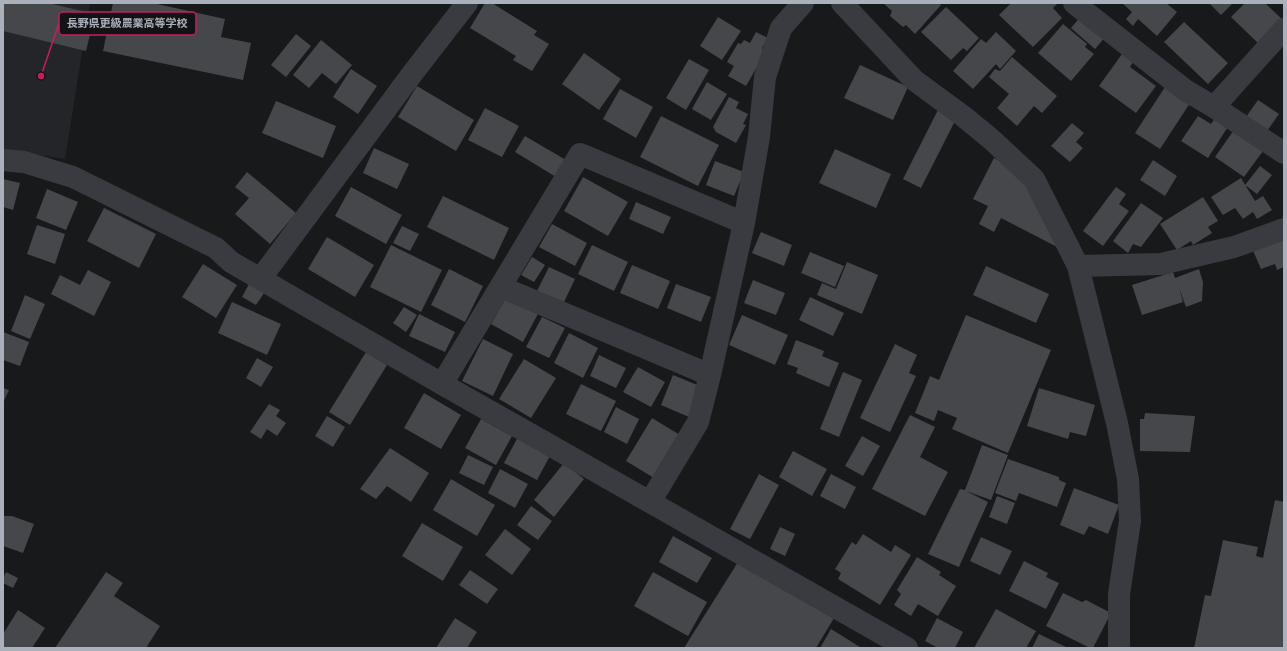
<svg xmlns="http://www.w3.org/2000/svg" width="1287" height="651" font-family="'PT Sans Narrow','Noto Sans JP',sans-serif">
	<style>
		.built { fill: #242528 }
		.building { fill: #45474b }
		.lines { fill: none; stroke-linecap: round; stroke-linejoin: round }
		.minor { stroke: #393b40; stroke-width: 22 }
		.leader { fill: none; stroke: #c12060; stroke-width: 1.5 }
		.callout-dot { fill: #c12060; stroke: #131316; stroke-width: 1.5 }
		.callout { fill: #131316; stroke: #c12060; stroke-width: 1.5 }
		.callout-label { font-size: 11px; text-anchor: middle; font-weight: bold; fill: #abb1ba }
	</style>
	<rect width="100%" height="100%" fill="#18191b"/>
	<path class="built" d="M3,3H90L65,159L3,150Z"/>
	<path class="building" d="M3,3H48L95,14L86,51L3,31Z
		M113,3H157V4L225,19L221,37L251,43L243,80L103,51Z
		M485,3H492L537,31L534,35L549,44L532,71L513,60L516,56L470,28Z
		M883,3H939L941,5L915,34L906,25L903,27L890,16L892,11Z
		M1011,3H1057V4L1053,8L1062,18L1033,47L999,15Z
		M1122,3H1166L1177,12L1157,36L1138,19L1133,26L1126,19L1132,12Z
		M1209,3H1233L1221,15Z
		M1245,3H1265L1284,21L1262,47L1231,17Z
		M946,7L979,38L967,51L963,48L951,60L921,32Z
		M1081,16L1106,36L1095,49L1071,28Z
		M718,17L741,31L722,60L700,46Z
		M1184,22L1228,63L1208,84L1164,42Z
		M1063,24L1087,44L1085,47L1094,54L1071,81L1038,53Z
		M756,32L768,38L762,48L765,53L746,86L728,76L734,66L727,62L738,43L741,44L744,40L750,43Z
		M996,32L1016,51L1000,69L996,64L973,89L953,71L981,39L986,43Z
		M296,34L311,46L286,77L271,65Z
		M321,40L352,65L336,84L322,73L309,88L293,75Z
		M584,53L621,79L599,110L562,84Z
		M1122,54L1133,62L1130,67L1156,86L1136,113L1099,86Z
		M1012,57L1057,96L1042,113L1034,106L1017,126L997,108L1009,94L989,77L995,69L1000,71Z
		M689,59L709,70L686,110L666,98Z
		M860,65L908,87L893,120L844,98Z
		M351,69L377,86L358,114L333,97Z
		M707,82L727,94L711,120L692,109Z
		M1167,84L1192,100L1160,149L1135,133Z
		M417,86L474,120L456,151L398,117Z
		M620,89L653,107L636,138L603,119Z
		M729,97L739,102L736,108L748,114L743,124L746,125L736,143L716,132L713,127Z
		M1258,100L1279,114L1267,131L1246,117Z
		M276,101L336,126L323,158L262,133Z
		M485,108L519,126L502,157L468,140Z
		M939,108L957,117L921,188L903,179Z
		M1218,114L1231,122L1208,158L1181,141L1198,116L1211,124Z
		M661,116L719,145L698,186L640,157Z
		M1072,123L1084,133L1076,142L1083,148L1070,162L1051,146Z
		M1234,130L1263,151L1244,177L1215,157Z
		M525,136L566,160L556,177L515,152Z
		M374,148L409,164L397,189L363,173Z
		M835,149L891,174L876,208L819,183Z
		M994,158L1021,172L1061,249L1001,218L994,232L979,224L988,206L973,199Z
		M1153,160L1177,176L1165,196L1140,180Z
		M715,161L744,172L734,196L706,185Z
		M1260,166L1272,175L1257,194L1245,185Z
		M247,172L296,213L270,244L235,214L249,198L235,187Z
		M583,177L628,202L608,236L564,211Z
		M1241,178L1255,201L1263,196L1272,210L1257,219L1253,212L1243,219L1235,208L1223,215L1211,197Z
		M3,179L20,183L13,210L3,207Z
		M351,187L402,215L386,244L335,216Z
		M1116,187L1126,194L1119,204L1129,211L1103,246L1083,231Z
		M47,189L78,202L66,230L36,218Z
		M443,196L509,228L494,260L427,227Z
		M1203,197L1218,221L1208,227L1212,233L1193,245L1191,241L1177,250L1160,224Z
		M636,202L671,217L663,234L629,219Z
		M1141,203L1163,218L1141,247L1133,244L1128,253L1113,241Z
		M104,208L156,234L139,268L87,241Z
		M552,224L587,243L575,266L539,247Z
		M37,225L65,234L55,264L27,254Z
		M402,226L419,234L410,251L393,243Z
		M761,232L792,245L784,266L752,253Z
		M1284,233V267L1277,270L1275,264L1261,269L1251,246Z
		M327,237L374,265L355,297L308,269Z
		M391,245L442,270L421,312L370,287Z
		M592,245L628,262L614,291L578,274Z
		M810,252L844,266L835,287L801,273Z
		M532,257L545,265L534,282L521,275Z
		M847,262L878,275L862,314L817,295L822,283L836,289Z
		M203,264L237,285L216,318L182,297Z
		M632,265L670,281L658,309L620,293Z
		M986,266L1049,294L1036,323L973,295Z
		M549,267L575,279L563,304L537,291Z
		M449,269L483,286L465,322L431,305Z
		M1199,269L1203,282L1202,301L1186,307L1179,288L1183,302L1142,315L1132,285L1173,272L1175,278Z
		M88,270L111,282L94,316L51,294L60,275L80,285Z
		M753,280L785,293L776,315L744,303Z
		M249,284L264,293L256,305L242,297Z
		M676,284L711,297L701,322L667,308Z
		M508,294L539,312L523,342L491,324Z
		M25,295L45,304L30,339L11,331Z
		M810,297L844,313L833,336L799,320Z
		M232,302L281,324L267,355L218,333Z
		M404,307L417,315L406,332L393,323Z
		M419,314L455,332L445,352L409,336Z
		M742,315L788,335L775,365L729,345Z
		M966,315L1051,350L1008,453L952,429L957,418L938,410L934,421L915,413L930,376L939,380Z
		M542,317L565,328L549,358L526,347Z
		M3,332L29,342L20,366L3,360Z
		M569,333L598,348L583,378L554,363Z
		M483,339L513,354L493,396L462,381Z
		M796,340L824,351L822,356L839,363L829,387L796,373L798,368L787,364Z
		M895,344L917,355L909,373L916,376L890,432L860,418Z
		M366,352L387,365L350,425L329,412Z
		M599,355L626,368L616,388L590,376Z
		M257,358L273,367L261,387L246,378Z
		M524,359L556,378L531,418L499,399Z
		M638,367L665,382L651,407L623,392Z
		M843,372L862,380L839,437L820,429Z
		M673,375L702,387L689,417L661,405Z
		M581,384L616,401L601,431L566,414Z
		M3,388L9,390L3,403Z
		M1039,388L1095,405L1086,436L1070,432L1068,439L1027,426Z
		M424,393L461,415L441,449L404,428Z
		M269,404L280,410L276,416L286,423L277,436L267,429L261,439L250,432Z
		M616,407L639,419L627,444L604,432Z
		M1145,413L1195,416L1190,452L1140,451V419H1144Z
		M910,415L935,427L920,457L948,472L925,516L872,489Z
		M327,416L345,427L333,447L315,436Z
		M652,418L680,435L654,478L626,461Z
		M481,419L512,436L496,465L465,448Z
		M862,436L880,446L863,476L845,466Z
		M518,437L551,454L537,480L504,463Z
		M982,445L1008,455L991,500L966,491L988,502L959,567L928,554L960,489L965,490Z
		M390,448L429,473L411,502L387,486L376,499L360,489Z
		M793,451L827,469L812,496L779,477Z
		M468,455L493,467L484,485L459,473Z
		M1008,459L1059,477V480L1066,483L1057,507L1019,493L1016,501L995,493Z
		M564,463L584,479L554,517L534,500Z
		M500,469L528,484L515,508L488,493Z
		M759,474L779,485L750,539L730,529Z
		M831,474L856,487L845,509L820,496Z
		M451,479L495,505L477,536L433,510Z
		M1074,488L1119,505L1108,534L1089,526L1084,535L1060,525Z
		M997,496L1015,503L1007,524L989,517Z
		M1275,500L1284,502V648H1194L1205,595L1211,596L1223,540L1258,547L1256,556L1263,558Z
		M531,506L552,521L538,540L517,525Z
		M3,516H12L34,524L23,553L3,546Z
		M422,523L463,547L443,581L402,556Z
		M780,527L795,534L785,556L770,549Z
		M505,529L531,549L512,575L485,555Z
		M863,534L891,552L895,545L911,555L880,605L838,579L841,573L835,569L852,542L856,545Z
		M673,536L712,558L697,583L659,562Z
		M981,537L1012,551L1000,575L970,561Z
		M917,557L941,572L939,575L956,586L938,616L918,604L911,616L894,605L901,594L897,590Z
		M1024,561L1048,573L1046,577L1059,583L1046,609L1009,591Z
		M738,562L834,618L816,648H684Z
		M470,570L498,589L487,604L459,585Z
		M6,572L18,578L13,588L3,583V578Z
		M106,572L123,583L114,596L160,626L146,648H55Z
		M653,572L707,602L688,636L634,606Z
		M1063,593L1082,602L1086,600L1111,613L1093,648H1090L1046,626Z
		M996,609L1036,631L1026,648H974Z
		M18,610L45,628L32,648H3V634Z
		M455,618L477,632L467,648H436Z
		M937,618L963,632L955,648H938L925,641Z
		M831,629L860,647L859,648H820Z
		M1039,634L1068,648H1032Z"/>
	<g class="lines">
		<path class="minor" d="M842,3L914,80L963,116L991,139L1034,179L1078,266L1117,423L1128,479L1130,521L1119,594V648
			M1074,3L1185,90L1214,107L1284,153
			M1214,107L1284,29
			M3,160L24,162L73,177L216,248L231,262L442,384L907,648
			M1078,266L1161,264L1234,247L1284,229
			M261,278L412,74L467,3
			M501,287L710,375
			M442,384L580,154L744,223
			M650,502L698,422L710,375L744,223L759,137L765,77L781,28L803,3"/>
	</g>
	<path class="leader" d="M41 76L59 23"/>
	<circle class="callout-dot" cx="41" cy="76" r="4"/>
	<rect class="callout" x="59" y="12" width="137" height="23" rx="4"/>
	<g class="callout-label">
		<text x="127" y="27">長野県更級農業高等学校</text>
	</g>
	<rect width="1287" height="651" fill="none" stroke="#abb1ba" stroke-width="8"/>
</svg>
